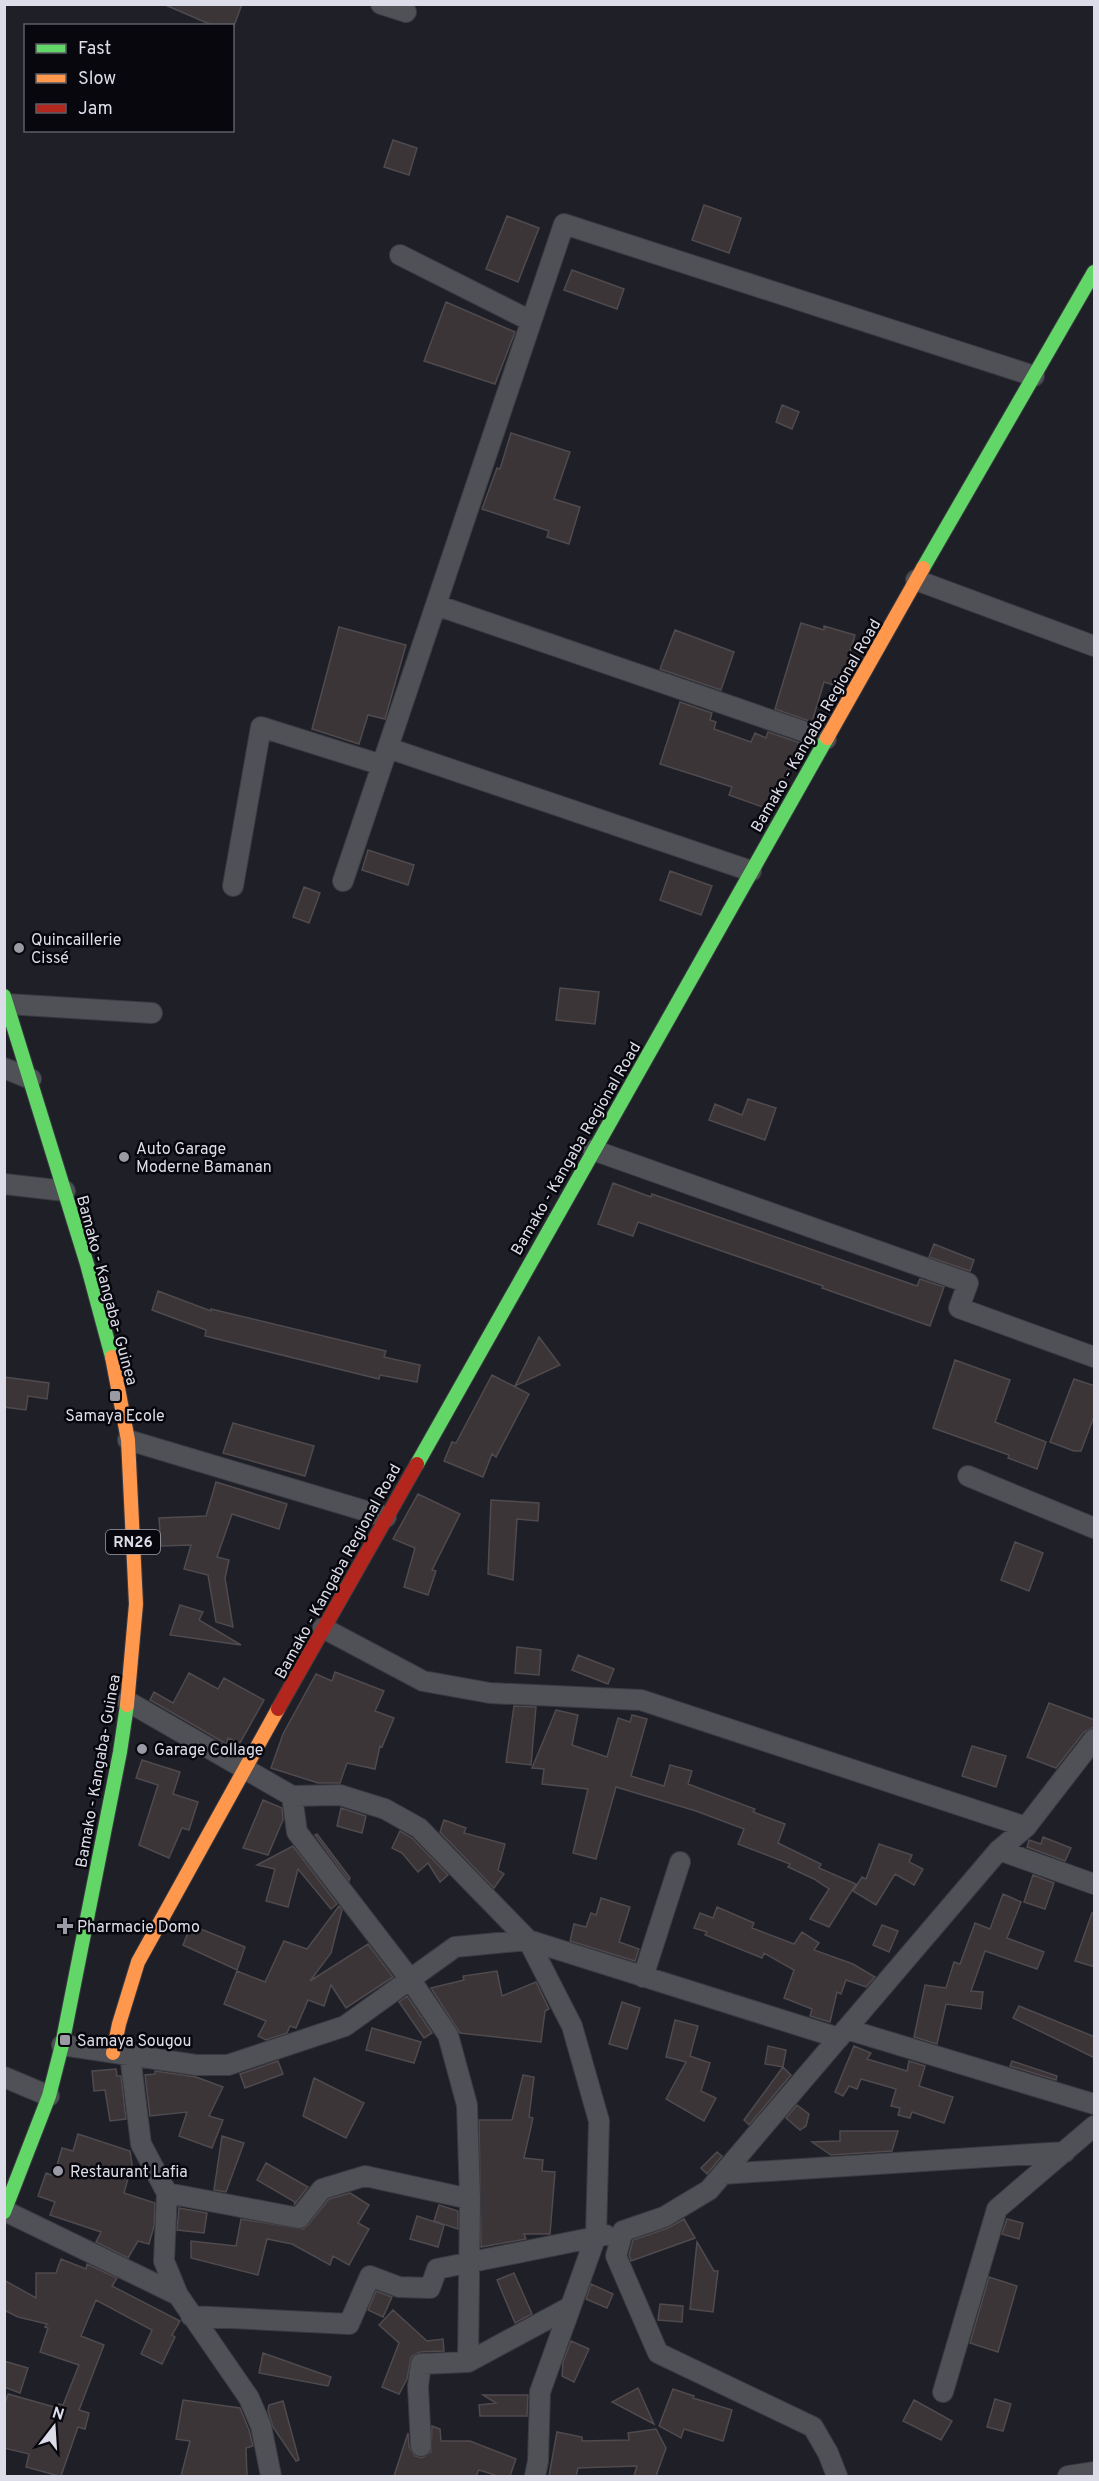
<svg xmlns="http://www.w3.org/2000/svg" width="1099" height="2481" font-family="Overpass,sans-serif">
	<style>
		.building { fill: #3c3538; stroke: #4f4a4d; stroke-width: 1.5 }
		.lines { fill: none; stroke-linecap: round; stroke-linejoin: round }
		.street-casing { stroke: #3a3a42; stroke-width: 22 }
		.fast-casing { stroke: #3a3a42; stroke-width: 16 }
		.slow-casing { stroke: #3a3a42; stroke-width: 16 }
		.jam-casing { stroke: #3a3a42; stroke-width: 16 }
		.street { stroke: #505156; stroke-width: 20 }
		.fast { stroke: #63d668; stroke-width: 14 }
		.slow { stroke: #ff974d; stroke-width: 14 }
		.jam { stroke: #b3261e; stroke-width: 14 }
		.poi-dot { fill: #9a9aa5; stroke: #07070d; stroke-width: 2 }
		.labels { text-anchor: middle; stroke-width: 5; stroke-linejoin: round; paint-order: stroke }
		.shield { fill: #07070d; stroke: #9d9da7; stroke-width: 1.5 }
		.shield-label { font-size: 15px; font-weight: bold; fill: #dddde9 }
		.street-label { font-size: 16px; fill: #dddde9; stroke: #07070d }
		.poi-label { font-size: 16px; fill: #dddde9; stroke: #07070d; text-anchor: start }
	</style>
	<rect width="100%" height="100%" fill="#1f1f28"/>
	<path class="building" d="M163,4H242L234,26H214Z
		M393,140L417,148L409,175L384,167Z
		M704,205L741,218L729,253L692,240Z
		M507,216L539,228L518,282L486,269Z
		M572,270L624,289L617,309L564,290Z
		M446,302L515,332L495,384L424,361Z
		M782,405L799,412L792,429L776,422Z
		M511,433L570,452L554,499L580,507L569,544L547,537L549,531L482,509L497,468L500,469Z
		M801,623L824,630V626L855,635L844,674L837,686L824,682L812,722L775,709Z
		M339,627L406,645L385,719L368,715L359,744L312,729Z
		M675,630L734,652L721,690L660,669Z
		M680,702L712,713L710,720L716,722L714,729L751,742L755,733L766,738L768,732L803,744L768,809L729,795L732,787L660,764Z
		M368,850L414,865L408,885L362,870Z
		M670,871L712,886L701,915L660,900Z
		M304,887L320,893L309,923L293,917Z
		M560,988L599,992L595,1024L556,1020Z
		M748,1099L776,1108L765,1140L709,1120L715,1104L742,1115Z
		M613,1183L651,1197L652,1194L917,1286L920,1279L944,1287L930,1326L822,1288L823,1286L638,1222L633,1236L598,1224Z
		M934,1244L974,1260L970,1271L929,1257Z
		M158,1291L211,1311V1309L386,1351L384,1357L420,1365L417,1382L380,1375L379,1379L205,1336L206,1330L152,1310Z
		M539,1337L560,1365L515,1386Z
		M955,1360L1010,1380L995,1422L1046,1442L1037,1469L1008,1458L1009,1455L933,1428Z
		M492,1375L529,1394L496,1457L492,1454L483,1477L444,1461L452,1442L456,1443Z
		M4,1377L49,1383L47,1399L28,1396L26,1410L4,1407Z
		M1074,1379L1095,1386V1414L1081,1451H1074L1050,1442Z
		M233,1423L314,1446L305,1476L223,1453Z
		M216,1482L287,1504L279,1529L232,1514L217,1557L229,1560L225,1578L233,1627L216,1622L208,1575L184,1569L191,1545L161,1546L159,1518L206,1516Z
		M418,1494L460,1514L432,1570L436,1571L428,1595L404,1587L415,1548L393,1539Z
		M491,1500L539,1503L538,1521L517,1519L513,1580L488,1574Z
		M1015,1542L1043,1553L1029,1591L1001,1580Z
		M180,1605L203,1612L199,1620L241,1645L170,1635Z
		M517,1647L541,1650L539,1675L515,1673Z
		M578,1655L614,1669L608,1684L572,1670Z
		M335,1672L384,1691L375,1711L394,1718L382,1747L380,1746L375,1769L347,1763L340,1783H318L271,1768L283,1734L316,1674L332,1681Z
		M189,1673L218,1689L224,1678L264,1700L240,1743L228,1738L226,1744L223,1742L150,1700L154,1692L173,1703Z
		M1049,1703L1095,1720L1094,1727L1084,1732L1056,1768L1027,1757Z
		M514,1706L536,1707L531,1765L506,1762Z
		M556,1710L578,1715L572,1745L607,1757L618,1718L630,1722L632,1715L647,1719L631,1776L664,1786L670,1765L692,1771L688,1784L755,1809L753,1812L785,1824L778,1843L821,1864L819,1868L856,1884L829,1927L810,1919L829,1889L814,1879L788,1867L790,1864L738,1844L744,1829L696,1811L616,1787L596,1859L573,1853L588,1789L542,1784L544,1769L532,1768Z
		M972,1746L1006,1756L996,1787L962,1776Z
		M142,1760L180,1772L173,1794L198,1802L189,1830L182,1828L169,1858L139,1845L158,1785L136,1778Z
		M263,1800L282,1808L283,1820L268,1855L243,1848Z
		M341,1808L366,1816L362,1833L337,1826Z
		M444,1820L466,1828L464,1833L505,1844L498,1870L504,1874L494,1888L440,1832Z
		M400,1831L412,1838L448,1875L440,1882L428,1863L418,1872L402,1853L392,1848Z
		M317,1834L350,1878L349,1881L315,1835Z
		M1043,1837L1071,1848L1065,1861L1027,1847L1029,1840L1041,1844Z
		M879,1844L912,1855L909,1862L923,1869L914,1885L895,1874L876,1905L853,1891L862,1877L866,1879Z
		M293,1846L337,1904L331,1909L298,1869L288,1907L266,1901L275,1869L257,1865Z
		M1033,1875L1054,1883L1045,1909L1024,1902Z
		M1003,1894L1021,1902L1007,1938L1044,1952L1037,1969L985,1951L971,1991L983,1992L981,2009L946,2004L937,2044L914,2037L925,1985L946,1988L954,1962L960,1964L975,1923L990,1929Z
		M601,1898L630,1907L619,1942L639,1949L635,1961L570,1941L574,1924L586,1927L591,1913L596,1915Z
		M339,1906L342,1910L331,1953L310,1981L368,1944L393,1977L346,2008L331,1985L324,2006L308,2000L296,2028L290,2026L287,2033L266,2040L258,2036L266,2021L224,2004L237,1971L265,1982L284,1941L307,1949Z
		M717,1907L754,1923L752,1928L794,1944L802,1932L819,1943L814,1950L853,1964L875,1977L866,1987L846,1980L841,1994L837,1992L830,2022L810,2016L812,2009L784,1998L794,1970L764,1953L762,1958L705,1935L707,1932L694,1928L700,1913L713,1918Z
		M1092,1913H1095V1967L1075,1961Z
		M191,1925L245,1947L237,1970L183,1945Z
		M882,1925L898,1931L889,1952L873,1945Z
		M497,1971L502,1996L536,1982L549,2009L545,2011L541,2042L460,2033L431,1988L464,1980L463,1976Z
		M407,1996L432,2033L424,2038L399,2002Z
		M622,2002L640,2008L627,2049L609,2044Z
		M1019,2006L1095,2037V2058L1013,2018Z
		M675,2020L698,2026L690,2056L710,2063L701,2091L716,2098L704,2121L666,2099L686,2062L666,2057Z
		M372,2028L421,2042L414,2063L366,2050Z
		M768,2046L786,2050L783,2067L765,2064Z
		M854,2046L871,2053L867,2059L907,2071L909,2061L925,2066L919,2086L953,2097L944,2123L912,2112L910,2118L898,2115L900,2108L891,2106L896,2089L861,2079L857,2089L849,2086L843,2096L835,2092Z
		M278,2061L283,2074L245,2088L240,2074Z
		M1012,2061L1057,2076L1056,2080L1010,2066Z
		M783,2067L791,2075L749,2125L744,2120Z
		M116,2069L117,2076H121L126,2119L110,2121L105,2090L94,2091L92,2071Z
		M155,2071L196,2077L223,2087L209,2116L223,2120L212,2148L179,2136L187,2112L150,2116L145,2075L155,2074Z
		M523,2075L534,2077L529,2117L533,2118L524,2158L543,2160L542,2171L555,2172L550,2234H524L526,2239L481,2247L479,2120H512Z
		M314,2078L364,2103L346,2138L303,2116Z
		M797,2105L809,2114L806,2126L800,2130L786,2118Z
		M840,2131H898L892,2151L831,2155L812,2142L840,2141Z
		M78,2134L130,2151L132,2164L124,2193L155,2203L154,2226L149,2244L138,2241L128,2258L96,2242L101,2232L50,2215L55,2202L38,2196L46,2173L54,2176L62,2148L73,2151Z
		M222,2136L244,2143L226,2192L214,2190Z
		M717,2152L722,2156L707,2174L701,2168Z
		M266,2163L308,2187L294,2205L295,2202L257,2180Z
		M350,2193L369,2205L358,2223L369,2229L349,2265L333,2256L330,2265L292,2244L267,2239L258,2275L191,2258V2241L236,2246L241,2219L303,2229L308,2225L329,2199Z
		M439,2205L458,2211V2229L434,2221Z
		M179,2208L207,2213L204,2233L177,2230Z
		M417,2216L444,2225L438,2247L410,2239Z
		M684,2219L695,2238L631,2261L629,2255L633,2240L668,2228Z
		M1007,2219L1023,2223L1019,2239L1002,2234Z
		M697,2242L714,2271H718L713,2312L690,2309Z
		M61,2259L86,2269L87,2264L117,2278L112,2286L180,2321L172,2335L175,2337L162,2364L141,2354L152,2330L96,2300L81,2336L104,2345L79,2410L89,2413L85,2429L78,2427L61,2476H59L26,2467L29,2454L4,2448V2407L8,2394L58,2408L59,2404L63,2405L79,2365L40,2352L48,2328L45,2327L47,2324L18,2317L4,2310V2280L36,2298V2273H56Z
		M514,2273L532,2314L515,2323L497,2280Z
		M989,2277L1017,2286L998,2352L970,2343Z
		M591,2284L613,2294L607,2308L586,2299Z
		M376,2291L392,2297L383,2317L368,2310Z
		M660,2304L683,2306L682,2322L658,2320Z
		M393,2310L427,2341L443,2339L444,2351L420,2352L411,2357L407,2379L399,2394L382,2387L399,2343L379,2325Z
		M571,2341L589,2349L574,2382L562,2376L563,2362Z
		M263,2353L331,2377L328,2386L259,2373Z
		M4,2361L28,2368L20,2393L4,2387Z
		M638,2388L654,2424L612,2402Z
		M673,2389L694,2396L693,2398L732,2410L723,2441L684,2429L681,2438L659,2426Z
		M483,2395H528L527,2416H480L479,2405L496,2403Z
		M995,2399L1011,2404L1003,2431L987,2427Z
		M183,2400L240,2408L249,2430L253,2446L246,2448L247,2476H181L190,2441L176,2439Z
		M914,2400L952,2421L941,2440L903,2421Z
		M283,2401L299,2460L296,2461L273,2427L268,2411L269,2405Z
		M432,2426L440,2429L441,2441H470L516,2459L510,2476H498L479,2470L476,2476H394L408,2433L409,2447L415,2456L422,2458L431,2452Z
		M656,2429L666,2448L656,2476H634L637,2466L578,2468L576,2476H549L557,2432L582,2437V2441L629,2440L628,2433Z"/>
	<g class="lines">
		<g class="street-casing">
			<path id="street" d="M381,4L406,12
				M400,255L531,321
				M916,580L1094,646
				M436,605L826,739
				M388,748L751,871
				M343,881L564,224L1034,376
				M233,886L261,727L382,765
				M7,1004L152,1013
				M4,1068L31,1079
				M593,1150L968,1283L959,1308L1094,1357
				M4,1184L65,1191
				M128,1440L386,1517
				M968,1476L1094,1528
				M323,1628L423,1681L490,1693L641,1700L1026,1827
				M127,1701L292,1796L340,1795L385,1809L419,1828L528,1940L572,2026L599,2121L596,2236L540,2392L538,2461L535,2476
				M292,1796L297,1832L410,1979L448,2035L467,2105L470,2199L468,2362
				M999,1850L1094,1884
				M643,1977L680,1862
				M846,2029L1094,2104
				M62,2045L196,2065H228L345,2026L455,1947L528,1940L839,2038
				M130,2055L141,2144L167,2193L164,2261L178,2295
				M4,2077L49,2096
				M722,2174L1065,2152
				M167,2193L299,2218L322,2189L365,2176L470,2199
				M5,2211L178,2295L249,2398L261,2426L271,2476
				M191,2316L349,2324L370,2276L399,2287L430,2288L437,2269L606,2235
				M943,2392L997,2209L1094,2126
				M421,2446L418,2386L421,2364L468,2362L570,2307
				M837,2476L828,2453L813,2427L658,2353L616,2256L623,2231L664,2217L709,2190L999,1850L1026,1827L1094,1739
				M1068,2476L1094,2472"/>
		</g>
		<g class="fast-casing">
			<path id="fast" d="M923,568L1094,272
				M4,996L87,1264L112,1357
				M417,1464L827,738
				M4,2212L49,2096L62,2045L120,1752L127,1705"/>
		</g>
		<g class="slow-casing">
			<path id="slow" d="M827,738L923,568
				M112,1357L128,1440L136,1604L127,1705
				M113,2053L119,2024L138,1962L278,1709"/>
		</g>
		<g class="jam-casing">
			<path id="jam" d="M278,1709L417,1464"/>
		</g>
		<use href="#street" class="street"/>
		<use href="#fast" class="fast"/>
		<use href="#slow" class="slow"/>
		<use href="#jam" class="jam"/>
	</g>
	<g class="poi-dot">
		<circle cx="19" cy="948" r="6"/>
		<circle cx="124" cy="1157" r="6"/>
		<rect x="109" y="1390" width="12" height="12" rx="3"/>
		<circle cx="142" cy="1749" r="6"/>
		<path d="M62 1917h6v6h6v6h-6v6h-6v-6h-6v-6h6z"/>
		<rect x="59" y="2034" width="12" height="12" rx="3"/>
		<circle cx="58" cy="2171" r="6"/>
	</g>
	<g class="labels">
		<rect class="shield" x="106" y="1530" width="54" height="24" rx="4.5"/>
		<g class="shield-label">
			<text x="133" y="1547">RN26</text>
		</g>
		<g class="street-label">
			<text transform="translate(815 725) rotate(-60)" y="6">Bamako - Kangaba Regional Road</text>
			<text transform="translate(575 1148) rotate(-60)" y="6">Bamako - Kangaba Regional Road</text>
			<text transform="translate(108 1290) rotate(75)" y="6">Bamako - Kangaba- Guinea</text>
			<text transform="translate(337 1571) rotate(-61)" y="6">Bamako - Kangaba Regional Road</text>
			<text transform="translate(97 1771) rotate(-80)" y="6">Bamako - Kangaba- Guinea</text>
		</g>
		<g class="poi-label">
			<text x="31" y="945">Quincaillerie<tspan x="31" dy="18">Cissé</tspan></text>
			<text x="136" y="1154">Auto Garage<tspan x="136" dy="18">Moderne Bamanan</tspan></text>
			<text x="115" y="1421" text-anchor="middle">Samaya Ecole</text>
			<text x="154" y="1755">Garage Collage</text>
			<text x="77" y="1932">Pharmacie Domo</text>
			<text x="77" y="2046">Samaya Sougou</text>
			<text x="70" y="2177">Restaurant Lafia</text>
		</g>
	</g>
	<rect width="1099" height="2481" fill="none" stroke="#dddde9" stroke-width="12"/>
	<rect x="24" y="24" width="210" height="108" fill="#07070d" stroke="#5d5d65" stroke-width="1.5"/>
	<rect x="36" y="44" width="30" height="9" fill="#63d668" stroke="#5d5d65" stroke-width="1.5"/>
	<text x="78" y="54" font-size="18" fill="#dddde9">Fast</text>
	<rect x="36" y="74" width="30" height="9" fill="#ff974d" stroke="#5d5d65" stroke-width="1.5"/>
	<text x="78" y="84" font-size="18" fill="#dddde9">Slow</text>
	<rect x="36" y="104" width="30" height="9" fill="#b3261e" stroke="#5d5d65" stroke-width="1.5"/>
	<text x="78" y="114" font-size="18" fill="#dddde9">Jam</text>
	<g transform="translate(54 2427) rotate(17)" stroke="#07070d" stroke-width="4.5" paint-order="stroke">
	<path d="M0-4.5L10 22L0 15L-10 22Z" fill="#dddde9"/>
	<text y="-9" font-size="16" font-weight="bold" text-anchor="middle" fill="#dddde9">N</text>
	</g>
</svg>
